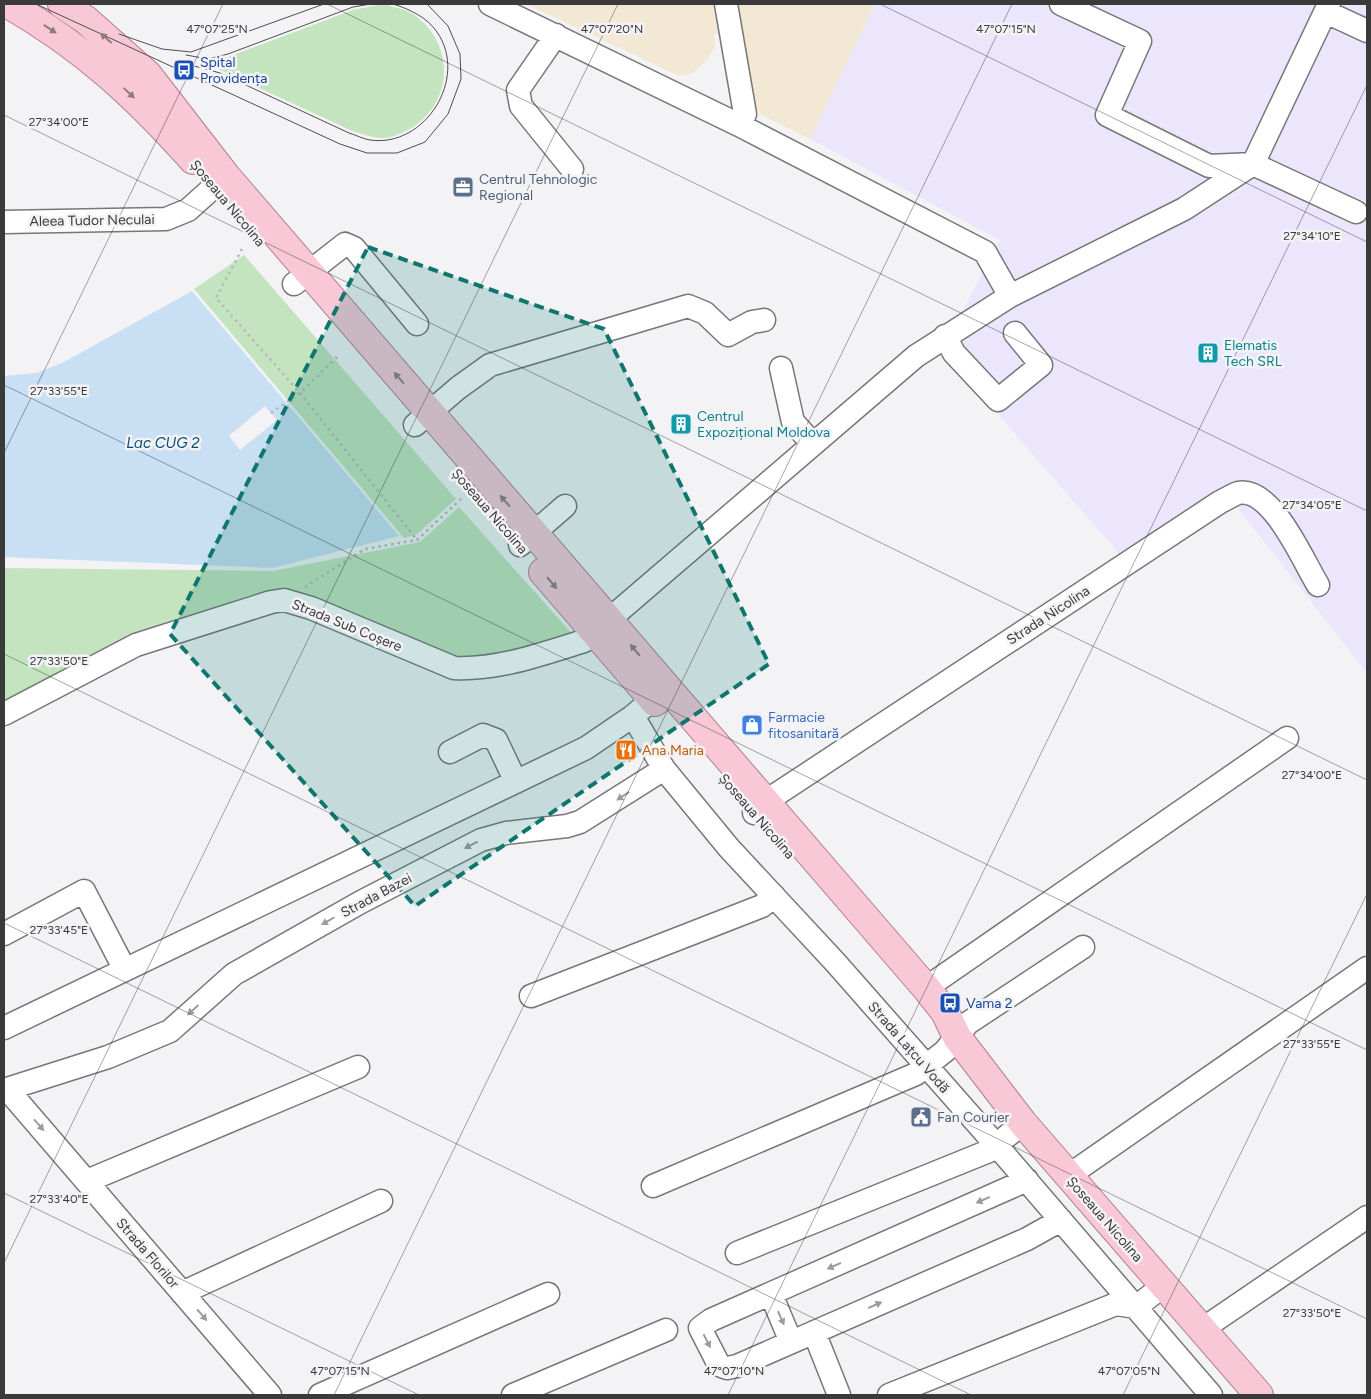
<svg xmlns="http://www.w3.org/2000/svg" width="1371" height="1399" font-family="Figtree,sans-serif">
	<style>
		.commercial { fill: #f2e8d3 }
		.industrial { fill: #ebe6fc }
		.green { fill: #c4e4bf }
		.water { fill: #c8dff4 }
		.pier { fill: #f3f3f6 }
		.lines { fill: none; stroke-linecap: round; stroke-linejoin: round }
		.minor-casing { stroke: #777779; stroke-width: 25 }
		.major-casing { stroke: #b27e8e; stroke-width: 30 }
		.path { stroke: #b8b8bb; stroke-width: 2.5; stroke-dasharray: 2.5 4; stroke-linecap: butt }
		.minor { stroke: #fff; stroke-width: 22 }
		.major { stroke: #f8c8d6; stroke-width: 28 }
		.tram { stroke: #4e4e50; stroke-width: 1 }
		.oneway { fill: #907a81 }
		.oneway2 { fill: #9c9c9d }
		.marked { fill: #0f766e; fill-opacity: 0.2; stroke: #0f766e; stroke-width: 4; stroke-dasharray: 10 6; stroke-linejoin: round }
		.ticks { fill: none; stroke: #3a3a3b; stroke-width: 1; stroke-opacity: 0.45 }
		.labels { text-anchor: middle; stroke-width: 5; stroke-linejoin: round; paint-order: stroke }
		.transit-label { font-size: 14px; fill: #164399; stroke: #f3f3f6; text-anchor: start }
		.service-label { font-size: 14px; fill: #4e5e75; stroke: #f3f3f6; text-anchor: start }
		.street-label { font-size: 14px; fill: #3a3a3b; stroke: #f3f3f6 }
		.culture-label { font-size: 14px; fill: #0d838f; stroke: #f3f3f6; text-anchor: start }
		.shop-label { font-size: 14px; fill: #366cbe; stroke: #f3f3f6; text-anchor: start }
		.food-label { font-size: 14px; fill: #c56008; stroke: #f3f3f6; text-anchor: start }
		.water-label { font-size: 15px; font-style: italic; fill: #054c7a; stroke: #f3f3f6 }
		.ticks-label { font-size: 12px; text-anchor: middle; fill: #3a3a3b; stroke: #f3f3f6; stroke-width: 5; stroke-linejoin: round; paint-order: stroke }
	</style>
	<rect width="100%" height="100%" fill="#f3f3f6"/>
	<path class="commercial" d="M526,4H875L810,139L760,114L755,104L742,30L714,34L715,47L706,61L693,73L679,76Z"/>
	<path class="industrial" d="M875,4H1367V673L1233,502L1136,573L942,350L1000,240L810,139Z"/>
	<path class="green" d="M384,4C393,7 405,9 413,14C462,48 451,118 394,136C380,141 364,135 350,130L216,68L217,61L353,10Z
		M244,255L456,499L417,534L404,538L194,289Z
		M459,507L574,636L509,654L461,662L289,595H251L144,633L4,704V568L273,571L420,542Z"/>
	<path class="water" d="M192,291L399,536L272,568L4,557V376L36,373L64,362Z"/>
	<path class="pier" d="M265,406L277,420L240,450L229,436Z"/>
	<g class="lines">
		<g class="minor-casing">
			<path id="minor" d="M726,4L745,114L739,125
				M1061,4L1140,41L1107,115L1209,166L1253,164L1356,212
				M1326,12L1367,31
				M556,35L518,90L521,106L572,169
				M4,222L166,219L188,210L226,176
				M294,284L345,244L354,248L417,324
				M1010,296L1184,209L1253,164L1329,4
				M945,336L954,353L998,400L1041,365L1015,333
				M781,368L793,422L812,443
				M415,425L458,388L490,365L688,306L705,313L728,335L752,322L764,320
				M520,545L565,506
				M666,688L633,716L664,769L729,848L835,962L997,1146L1211,1395
				M4,714L136,645L271,602L284,600L311,608L454,668C499,670 542,654 584,641L916,356L1010,296L985,252L739,125L490,4
				M450,752L483,735L496,740L516,782
				M754,813L777,794L1220,502C1225,500 1232,495 1238,493C1272,486 1303,561 1318,585
				M4,934L84,891L125,970
				M926,988L1287,738
				M531,996L762,906L774,896
				M4,1028L586,748L633,716
				M7,1089L270,1395
				M4,1090L108,1057L170,1031L234,974L361,902L481,840L506,833L567,826L580,822L664,769
				M1068,1176L1367,968
				M1027,1180L711,1320L700,1328L719,1365L727,1368L737,1366L1027,1239L1061,1220
				M87,1181L358,1067
				M653,1186L916,1074L945,1051L968,1023L1083,947
				M737,1253L989,1151L1023,1123
				M182,1293L381,1201
				M771,1294L791,1342
				M1201,1330L1367,1217
				M814,1332L839,1395
				M320,1395L548,1294
				M513,1395L666,1330
				M889,1395L1116,1304L1136,1307L1163,1286"/>
		</g>
		<g class="major-casing">
			<path id="major" d="M8,4C83,47 136,96 193,160
				M62,4L86,20L148,75L226,176L926,988L945,1012L957,1037L1023,1123L1259,1395
				M543,572L655,702"/>
		</g>
		<path class="path" d="M242,249L216,298L300,393L417,540
			M271,413L300,393L337,357
			M305,587L365,549L417,540L461,499"/>
		<use href="#minor" class="minor"/>
		<use href="#major" class="major"/>
		<path class="tram" d="M36,4L340,144L367,153H397L425,142L448,114L461,79L460,54L448,26L427,4
			M119,34L162,49L191,52L324,4
			M186,55L208,59L228,54L353,7L371,4
			M176,61L220,73L349,133C356,135 363,139 370,140C425,148 469,78 437,32C427,17 409,9 393,4"/>
	</g>
	<defs><path id="oneway-solid" d="M-6-.8H1V-3.2L6.5 0L1 3.2V.8H-6Z" transform="scale(1.25)"/></defs>
	<g class="oneway">
		<use href="#oneway-solid" transform="translate(50 29) rotate(33)"/>
		<use href="#oneway-solid" transform="translate(106 38) rotate(-139)"/>
		<use href="#oneway-solid" transform="translate(129 93) rotate(43)"/>
		<use href="#oneway-solid" transform="translate(399 378) rotate(-131)"/>
		<use href="#oneway-solid" transform="translate(505 501) rotate(-131)"/>
		<use href="#oneway-solid" transform="translate(552 583) rotate(50)"/>
		<use href="#oneway-solid" transform="translate(635 650) rotate(-130)"/>
	</g>
	<g class="oneway2">
		<use href="#oneway-solid" transform="translate(623 796) rotate(147)"/>
		<use href="#oneway-solid" transform="translate(471 845) rotate(153)"/>
		<use href="#oneway-solid" transform="translate(328 921) rotate(150)"/>
		<use href="#oneway-solid" transform="translate(193 1010) rotate(138)"/>
		<use href="#oneway-solid" transform="translate(39 1125) rotate(49)"/>
		<use href="#oneway-solid" transform="translate(983 1200) rotate(156)"/>
		<use href="#oneway-solid" transform="translate(834 1266) rotate(156)"/>
		<use href="#oneway-solid" transform="translate(875 1305) rotate(-24)"/>
		<use href="#oneway-solid" transform="translate(202 1315) rotate(49)"/>
		<use href="#oneway-solid" transform="translate(781 1318) rotate(66)"/>
		<use href="#oneway-solid" transform="translate(707 1341) rotate(63)"/>
	</g>
	<path class="marked" d="M368,247L604,329L769,664L415,906L170,634Z"/>
	<path class="ticks" d="M327,4L1367,511M880,4L1367,242M4,115L1367,780M4,385L1367,1050M4,453L223,4M4,654L1367,1319M4,923L971,1395M4,1193L419,1395M4,1263L618,4M334,1395L1012,4M728,1395L1367,85M1123,1395L1367,894"/>
	<defs>
		<g id="bus-square" transform="scale(1.125)"><rect x="-9" y="-9" width="18" height="18" rx="4" fill="#1a4fb4" stroke="#f3f3f6"/><path d="M-5-6H5V4H4V6H2V4H-2V6H-4V4H-5ZM-3.5-4V0h7V-4ZM-3.5 1.2v1.5H-2V1.2ZM2 1.2v1.5H3.5V1.2Z" fill="#fff"/></g>
		<g id="office-square" transform="scale(1.125)"><rect x="-9" y="-9" width="18" height="18" rx="4" fill="#5c6f8a" stroke="#f3f3f6"/><path d="M-6-3h4V-5.5h4V-3h4V5H-6ZM-1-4.5V-3h2v-1.5ZM-6 0V1H6V0Z" fill="#fff"/></g>
		<g id="building-square" transform="scale(1.125)"><rect x="-9" y="-9" width="18" height="18" rx="4" fill="#0f9aa8" stroke="#f3f3f6"/><path d="M-4-6H4V6H1V3H-1V6H-4ZM-2.5-4.3h1.7v1.8h-1.7ZM.8-4.3h1.7v1.8H.8ZM-2.5-1h1.7V.8h-1.7ZM.8-1h1.7V.8H.8Z" fill="#fff"/></g>
		<g id="shop-square" transform="scale(1.125)"><rect x="-9" y="-9" width="18" height="18" rx="4" fill="#3f7fe0" stroke="#f3f3f6"/><path d="M-5-2.5h2.3a2.7 3.5 0 0 1 5.4 0H5L5.5 6h-11ZM-1.5-2.5h3a1.5 2.3 0 0 0-3 0Z" fill="#fff"/></g>
		<g id="restaurant-square" transform="scale(1.125)"><rect x="-9" y="-9" width="18" height="18" rx="4" fill="#e8710a" stroke="#f3f3f6"/><path d="M-5-6h1v4h1v-4h1v4h1v-4h1v5L-1.5 .5V6h-2V.5L-5-1ZM5-6V6H3V1.5H1.5Q1.5-4 5-6Z" fill="#fff"/></g>
		<g id="civic-square" transform="scale(1.125)"><rect x="-9" y="-9" width="18" height="18" rx="4" fill="#5c6f8a" stroke="#f3f3f6"/><path d="M-.6-6.5H3V-4.5H.6V-3L4-1V1h2V6H-6V1h2V-1L-.6-3ZM-1.2 2.5V6h2.4V2.5Z" fill="#fff"/></g>
	</defs>
	<g fill-rule="evenodd">
		<use href="#bus-square" x="184" y="70"/>
		<use href="#office-square" x="463" y="187"/>
		<use href="#building-square" x="1208" y="353"/>
		<use href="#building-square" x="681" y="424"/>
		<use href="#shop-square" x="752" y="725"/>
		<use href="#restaurant-square" x="626" y="750"/>
		<use href="#bus-square" x="950" y="1003"/>
		<use href="#civic-square" x="921" y="1117"/>
	</g>
	<g class="labels">
		<g class="transit-label">
			<text x="200" y="67">Spital<tspan x="200" dy="16">Providența</tspan></text>
			<text x="966" y="1008">Vama 2</text>
		</g>
		<g class="service-label">
			<text x="479" y="184">Centrul Tehnologic<tspan x="479" dy="16">Regional</tspan></text>
			<text x="937" y="1122">Fan Courier</text>
		</g>
		<g class="street-label">
			<text transform="translate(228 203) rotate(50)" y="5">Șoseaua Nicolina</text>
			<text transform="translate(92 220) rotate(-1)" y="5">Aleea Tudor Neculai</text>
			<text transform="translate(490 511) rotate(49)" y="5">Șoseaua Nicolina</text>
			<text transform="translate(1048 615) rotate(-33)" y="5">Strada Nicolina</text>
			<text transform="translate(347 625) rotate(22)" y="5">Strada Sub Coșere</text>
			<text transform="translate(757 816) rotate(49)" y="5">Șoseaua Nicolina</text>
			<text transform="translate(376 895) rotate(-28)" y="5">Strada Bazei</text>
			<text transform="translate(909 1047) rotate(49)" y="5">Strada Lațcu Vodă</text>
			<text transform="translate(1105 1219) rotate(49)" y="5">Șoseaua Nicolina</text>
			<text transform="translate(148 1253) rotate(49)" y="5">Strada Florilor</text>
		</g>
		<g class="culture-label">
			<text x="1224" y="350">Elematis<tspan x="1224" dy="16">Tech SRL</tspan></text>
			<text x="697" y="421">Centrul<tspan x="697" dy="16">Expozițional Moldova</tspan></text>
		</g>
		<g class="shop-label">
			<text x="768" y="722">Farmacie<tspan x="768" dy="16">fitosanitară</tspan></text>
		</g>
		<g class="food-label">
			<text x="642" y="755">Ana Maria</text>
		</g>
		<g class="water-label">
			<text x="163" y="448">Lac CUG 2</text>
		</g>
	</g>
	<g class="ticks-label">
		<text x="217" y="33">47°07'25"N</text>
		<text x="612" y="33">47°07'20"N</text>
		<text x="1006" y="33">47°07'15"N</text>
		<text x="59" y="126">27°34'00"E</text>
		<text x="1312" y="240">27°34'10"E</text>
		<text x="59" y="395">27°33'55"E</text>
		<text x="1312" y="509">27°34'05"E</text>
		<text x="59" y="665">27°33'50"E</text>
		<text x="1312" y="779">27°34'00"E</text>
		<text x="59" y="934">27°33'45"E</text>
		<text x="1312" y="1048">27°33'55"E</text>
		<text x="59" y="1203">27°33'40"E</text>
		<text x="1312" y="1317">27°33'50"E</text>
		<text x="340" y="1375">47°07'15"N</text>
		<text x="734" y="1375">47°07'10"N</text>
		<text x="1129" y="1375">47°07'05"N</text>
	</g>
	<rect width="1371" height="1399" fill="none" stroke="#3a3a3b" stroke-width="10"/>
</svg>
